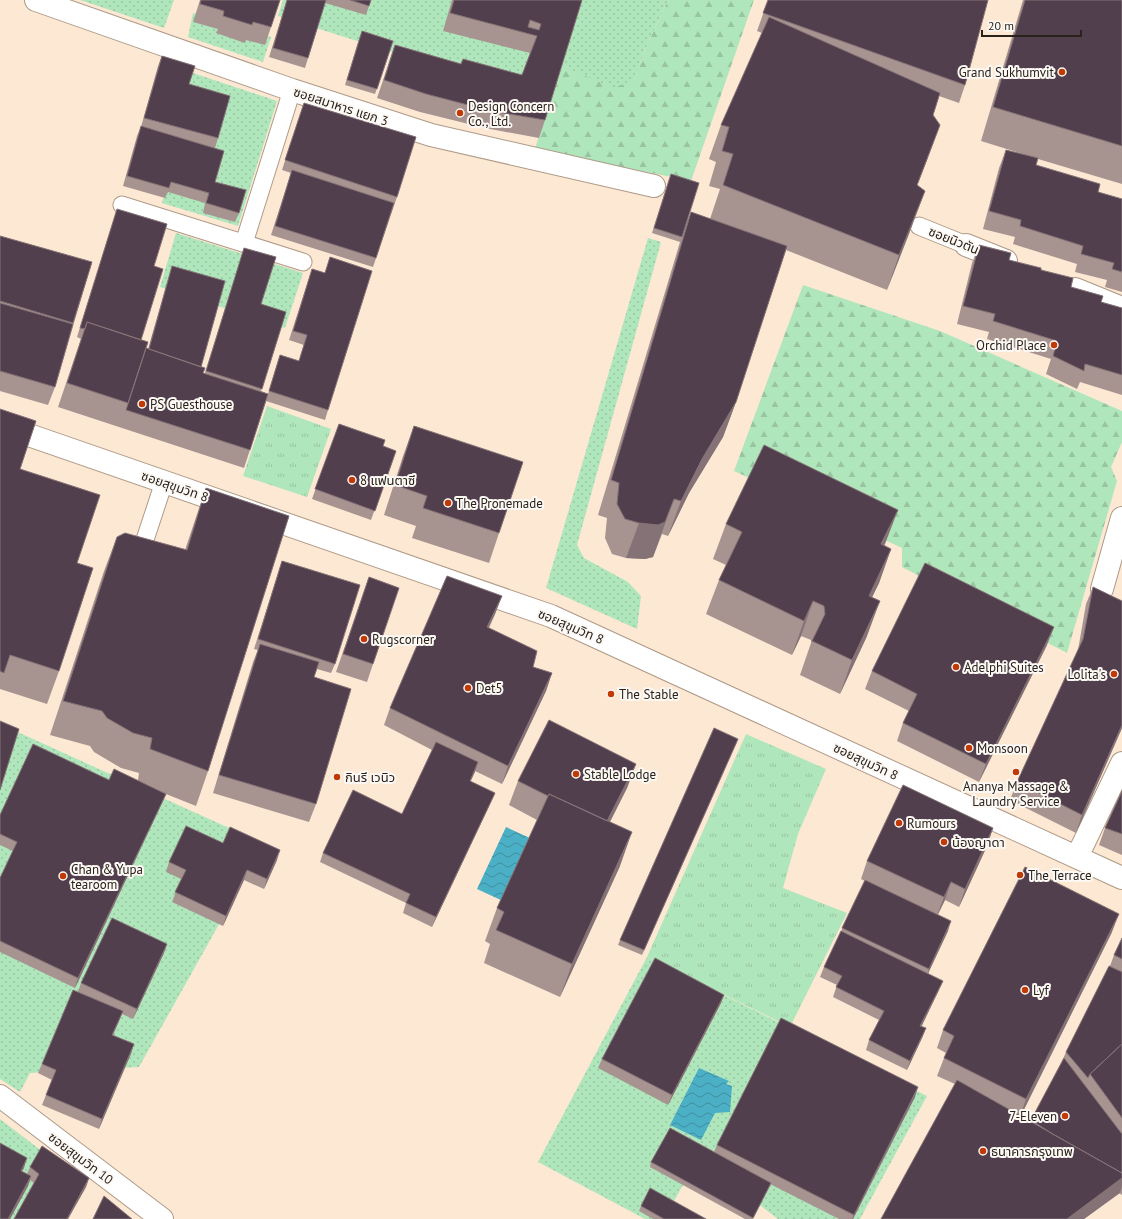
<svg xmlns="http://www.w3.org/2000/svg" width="1122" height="1219" font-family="'PT Sans','Noto Sans Thai',sans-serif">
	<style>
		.grass { fill: url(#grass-tufts) }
		.forest { fill: url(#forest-firs) }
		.garden { fill: url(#garden-dots) }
		.water { fill: url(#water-waves) }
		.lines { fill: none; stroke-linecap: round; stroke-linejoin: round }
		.service-casing { stroke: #ae9a87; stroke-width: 19 }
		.minor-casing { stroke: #ae9a87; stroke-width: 24 }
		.service { stroke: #fff; stroke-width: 17 }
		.minor { stroke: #fff; stroke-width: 22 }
		.wall { fill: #a79490 }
		.shaded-wall { fill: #857276 }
		.building { fill: #513f4e; stroke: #857276; fill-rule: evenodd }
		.poi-dot { fill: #c13905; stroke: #fcf8f4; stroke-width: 1.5 }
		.labels { text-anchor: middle; stroke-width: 4; stroke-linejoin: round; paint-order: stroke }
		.poi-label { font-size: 13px; fill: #2a221b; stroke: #fcf8f4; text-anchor: start }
		.street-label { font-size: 13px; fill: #2a221b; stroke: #fcf8f4 }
	</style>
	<defs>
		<pattern id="grass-tufts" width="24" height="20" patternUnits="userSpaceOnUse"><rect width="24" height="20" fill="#b0e6bb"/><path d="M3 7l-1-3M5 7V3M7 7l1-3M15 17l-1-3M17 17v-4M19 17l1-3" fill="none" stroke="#98c5a0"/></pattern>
		<pattern id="forest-firs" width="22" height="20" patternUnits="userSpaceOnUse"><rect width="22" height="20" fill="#b0e6bb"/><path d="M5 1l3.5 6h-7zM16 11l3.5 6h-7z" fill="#98c5a0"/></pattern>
		<pattern id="garden-dots" width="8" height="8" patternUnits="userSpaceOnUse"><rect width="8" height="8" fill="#b0e6bb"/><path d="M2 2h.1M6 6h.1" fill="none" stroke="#98c5a0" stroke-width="1.8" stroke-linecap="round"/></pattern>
		<pattern id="water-waves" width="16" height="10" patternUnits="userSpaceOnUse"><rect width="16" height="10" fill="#4bb0c6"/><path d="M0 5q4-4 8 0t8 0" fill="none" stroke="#3f8fa0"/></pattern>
	</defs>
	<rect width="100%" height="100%" fill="#fde8d3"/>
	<path class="grass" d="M267,406L331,429L307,497L243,476Z
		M746,734L826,769L798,834L783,888L847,913L790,1027L647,957Z"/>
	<path class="forest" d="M668,0H754L691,181L535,149L561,65L634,80L646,47Z
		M803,285L940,331L1122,411V442L1111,467L1117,481L1067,653L902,567V548L734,471Z"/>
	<path class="garden" d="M80,0H174L164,28Z
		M283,0H668L646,47L634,80L613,88L561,65L515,100L388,63L392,52L278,16Z
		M193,13L271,37L263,62L188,37Z
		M187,71L277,101L238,226L162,203C176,160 177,114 187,71Z
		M176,233L303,273L285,328L160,287Z
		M648,238L661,242L577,545L584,558L628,582L641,596L637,629L546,588Z
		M0,724L264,844L139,1067L30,1073L20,1092L0,1079Z
		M647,957L927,1096L860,1219H778L698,1158L664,1219H645L538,1162Z
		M0,1119L47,1155L19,1219H0Z"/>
	<path class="water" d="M506,827L532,839L503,901L477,889Z
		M699,1068L729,1081L726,1084L732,1086L730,1112L715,1113L701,1140L670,1125Z"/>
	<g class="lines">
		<g class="service-casing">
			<path id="service" d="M122,205L303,262
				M919,226L966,245
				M244,243L292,90
				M138,561L164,482"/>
		</g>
		<g class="minor-casing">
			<path id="minor" d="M36,0L292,90L431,135L654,186
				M966,245L1006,261
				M1075,289L1122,308
				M0,425L551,616L1122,878
				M1102,589L1122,518
				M1077,857L1122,763
				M0,1096L162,1219"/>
		</g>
		<use href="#service" class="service"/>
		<use href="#minor" class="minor"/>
	</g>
	<path class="wall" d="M200,0H280L265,45L246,40L245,43L216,33L218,29L193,22Z
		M287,0H371L366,15L325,3L305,68L269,57Z
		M452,0H582L545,120L539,138L485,128L420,112L377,98L395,45L461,64L522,75L530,53L443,31Z
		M768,0L965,85L959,103L939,96L933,115L927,160L917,185L912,226L887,290L786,250L736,402L723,437L689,493L668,536L662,534L653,557L645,559L626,558L612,554L605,538L607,518L598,515L680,242L652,233L669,179L684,229L691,212L710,219L720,189L709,186L716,162L709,159L721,125L762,33L757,31Z
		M1023,0H1122V184L1038,159L1036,165L1098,192L1122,199V292L1105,287L1107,280L1075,272L1077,264L1013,244L1015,237L983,229L999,168L1006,150L1026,155L981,141Z
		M360,36L393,41L375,94L345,85Z
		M162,56L189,84L218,138L215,148V182L239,213L235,222L203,213L205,203L168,192L165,198L123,186L137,136L141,127L158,66Z
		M304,103L397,197L373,267L271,235L291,173L282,170Z
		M117,209L154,266L141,340L146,348L148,349L169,276L172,266L201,367L205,368L203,373H205L244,248L261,304L286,312L261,391L268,394L280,355L299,361L304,345L289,340L312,269L325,273L330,257L328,410L325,420L266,401L244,468L58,407L81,339L77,337Z
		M0,236L92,262L55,387L48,405L0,391Z
		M979,245L1009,260L1041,270L1071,287L1101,302L1122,308V395L1080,382L1077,389L1046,374L1051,359L987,339L989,332L957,324L972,263Z
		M0,409L20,469L77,563L59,671L47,704L0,689Z
		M339,424L383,446L396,451L371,520L312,499Z
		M414,426L499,533L489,563L412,538L416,526L384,515L403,456Z
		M206,488L208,771L196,806L166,794L162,803L75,988L0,952V878L13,851L0,845V815L109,780H138L139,773L121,768L94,752L90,746L50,735L104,571L117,537L185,550L194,523Z
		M726,524L884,545L891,549L879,583L872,597L867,636L840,694L800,675L811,643V640L801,636L792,655L706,614L719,580L726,565L713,559Z
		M282,561L335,664L331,673L317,669L314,677L316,804L309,822L213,793L253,662L258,650L254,649Z
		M369,577L373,664L367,682L336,672Z
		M1093,587L1122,601V728L1076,833L1010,800L1017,782L1078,650L1086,604Z
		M502,596L495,614L489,628L533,667L552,673L546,691L502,784L475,771L470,782L495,793L491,802L432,927L403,913L406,903L320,862L323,853L402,814L432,750L384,725L390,708Z
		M1047,645L979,782L897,741L903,723L909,711L865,689L872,671Z
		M738,739L642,955L618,945L620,940Z
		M636,764L627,788L610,822L620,866L560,997L484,963L490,944L485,941L497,908L537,820L509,805L518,781Z
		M1122,791V855L1099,845L1105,828Z
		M993,828L987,846L959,907L945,900L938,915L948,931L928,973L939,990L921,1026L926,1028L922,1038L907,1070L866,1050L869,1040L879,1020L833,997L837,985L820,977L824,967L865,881L861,879L867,861Z
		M223,843L277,860L264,889L244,880L223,926L172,902L181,879L166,872L169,862Z
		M1112,932L1021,1116L1031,1121L1063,1059L1066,1052L1110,966L1114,955L1122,938V1195L1119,1193L1084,1219H881L955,1084L937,1076L946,1053L937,1048L943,1030Z
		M164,953L133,1019L122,1014L113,1035L134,1044L99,1129L42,1105L52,1080L38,1073L42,1064L78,992L81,983Z
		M724,995L720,1005L668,1105L598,1068L602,1059Z
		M915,1097L853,1219H839L770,1184L769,1188L753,1219H745L650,1167L651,1162L714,1152L717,1145Z
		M0,1143L24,1168L22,1171L27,1174L30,1167L89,1178L86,1187L68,1219H14L34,1183L30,1180L28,1186L10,1219H0Z
		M641,1206L706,1219H653L639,1211Z"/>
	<path class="shaded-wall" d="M940,125L927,160L904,220L917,185Z
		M925,191L912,226L887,290L899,255Z
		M736,402L723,437L689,493L668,536L681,501L702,459Z
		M674,499L653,557L645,559L626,558L639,523Z
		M898,510L885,544L869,578L881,544Z
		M891,549L879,583L856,630L869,596Z
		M502,596L495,614L480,645L487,627Z
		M813,601L801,636L792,655L804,621Z
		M880,601L867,636L840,694L852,660Z
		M1054,627L1047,645L979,782L986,764Z
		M552,673L546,691L502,784L508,766Z
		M1122,725V728L1076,833L1082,815Z
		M738,739L736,744L642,955L644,950Z
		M478,762L475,772L466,791L470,781Z
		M636,764L627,788L596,849L605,825Z
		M495,793L491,802L432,927L436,917Z
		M166,794L162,803L75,988L78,978Z
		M993,828L987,846L959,907L965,889Z
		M632,832L620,866L560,997L572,964Z
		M280,850L277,860L264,889L267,879Z
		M247,870L244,880L223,926L226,916Z
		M951,882L945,900L937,915L944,897Z
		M1119,914L1112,932L1020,1117L1026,1099Z
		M951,921L948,931L926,978L929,969Z
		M167,944L164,953L133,1019L137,1009Z
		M943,981L939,990L917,1036L920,1026Z
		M724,995L720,1005L668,1105L672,1095Z
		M123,1011L119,1021L109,1044L112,1035Z
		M926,1028L922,1038L907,1070L910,1061Z
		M134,1044L131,1054L99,1129L102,1119Z
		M918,1087L915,1097L853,1219H852Z
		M27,1158L24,1168L17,1180L21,1171Z
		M31,1176L28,1186L10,1219H8Z
		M89,1178L86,1187L68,1219H67Z
		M1122,1178V1186L1120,1193L1084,1219H1067Z"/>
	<path class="building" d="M201,0H280L271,27L253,22L252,25L223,16L224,11L200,4Z
		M287,0H326L308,58L273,48Z
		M350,0H371L369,6Z
		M454,0H582L545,120L491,111L426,94L384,80L395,45L461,64L463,59L522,75L537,36L450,13ZM530,20L541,24L539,30L528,27Z
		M768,0H988L965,85L763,13Z
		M1025,0H1122V146L993,107Z
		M769,17L940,93L933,115L940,125L917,185L925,191L899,255L723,185L733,154L722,151L729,127L721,125Z
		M362,31L393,41L377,89L347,80Z
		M162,56L195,66L189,84L230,96L218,138L144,118Z
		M304,103L416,137L397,197L285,160Z
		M141,126L224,151L215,182L246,190L239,213L206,203L209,193L171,182L169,188L127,176Z
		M1006,150L1038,158L1036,165L1100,184L1098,192L1122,199V272L1112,269L1114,263L1081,254L1083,246L1020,226L1021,220L989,211Z
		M292,170L394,203L376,258L275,226Z
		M671,174L699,183L682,237L654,228Z
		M117,209L167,224L154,266L163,269L141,340L87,322L85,329L80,328Z
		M691,212L787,246L736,402L702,459L681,501L674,499L665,522L658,525L639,523L625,519L617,504L619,483L611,480Z
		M0,236L92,262L73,323L0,301Z
		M979,245L1011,253L1009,260L1041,268V270L1073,278L1071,287L1103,296L1101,302L1122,308V375L1085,364L1084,371L1053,356L1057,341L993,321L995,314L963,306Z
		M244,248L276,257L261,304L286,312L262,389L206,371Z
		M330,257L372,271L328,410L269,391L280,355L299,361L307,335L293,331L312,269L325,273Z
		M172,266L225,281L201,367L149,349Z
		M0,303L73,324L55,387L0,371Z
		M87,322L148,342L128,403L67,383Z
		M146,348L205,368L203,373L268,394L250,450L126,410Z
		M0,409L36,421L20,469L100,495L77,563L93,568L59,671L10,655L4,673L0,671Z
		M339,424L385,440L383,446L396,451L375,511L315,489Z
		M414,426L523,462L499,533L423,508L427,496L395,485Z
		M764,445L898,510L881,544L891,549L869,596L880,601L852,660L812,641L825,614L824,606L813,601L804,621L719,580L742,532L726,524Z
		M206,488L289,516L208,771L150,749L152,738L133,733L107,718L102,711L63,701L117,537L125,533L187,550Z
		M282,561L360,585L335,664L258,639Z
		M925,563L1054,627L986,764L903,723L917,694L872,671Z
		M447,576L502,596L487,627L537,651L533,667L552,673L508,766L390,708Z
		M369,577L399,588L373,664L343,654Z
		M1093,587L1122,601V725L1082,815L1017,782L1083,639Z
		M260,644L319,662L314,677L351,689L316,804L219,775Z
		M549,720L636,764L607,821L549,794L548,796L518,781Z
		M0,721L19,729L0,790Z
		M714,728L738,739L644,950L620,940Z
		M436,742L478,762L470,781L495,793L436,917L406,903L410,894L323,853L353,790L402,814Z
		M33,744L109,780L114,769L166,794L78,978L0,941V878L17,842L0,834V815Z
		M903,785L993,828L965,889L951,882L944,897L867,861Z
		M1122,791V834L1105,828Z
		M549,794L632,832L572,964L496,930L504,912L497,908Z
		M186,826L223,843L230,827L280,850L267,879L247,870L226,916L175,892L186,870L169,862Z
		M1025,867L1119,914L1026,1099L944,1058L954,1036L943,1030Z
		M865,880L951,921L929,969L842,928Z
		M112,918L167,944L137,1009L81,983Z
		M841,931L943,981L920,1026L926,1028L910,1061L869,1040L884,1011L836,987L842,976L824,967Z
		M1122,938V959L1114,955Z
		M655,958L724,995L672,1095L602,1059Z
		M1109,966L1122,972V1044L1090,1074L1088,1078L1066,1052Z
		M73,990L123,1011L112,1035L134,1044L102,1119L46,1095L56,1070L42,1064Z
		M781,1018L918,1087L854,1215L717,1145Z
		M1122,1044V1118L1090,1074Z
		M1064,1058L1122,1134V1173L1051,1133L1031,1120Z
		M957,1080L1122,1173V1178L1067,1219H881Z
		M670,1128L771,1183L753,1218L651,1162Z
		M0,1143L27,1158L21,1171L31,1176L8,1219H0Z
		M42,1146L89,1178L67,1219H14L39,1174L30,1167Z
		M650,1188L706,1219H664L641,1206Z
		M104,1196L132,1219H93Z"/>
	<g class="poi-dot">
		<circle cx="1062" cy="72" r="4"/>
		<circle cx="460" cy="113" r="4"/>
		<circle cx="1054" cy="345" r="4"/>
		<circle cx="142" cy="404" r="4"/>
		<circle cx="352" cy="480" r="4"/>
		<circle cx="448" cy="503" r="4"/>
		<circle cx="364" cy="639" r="4"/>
		<circle cx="956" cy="667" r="4"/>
		<circle cx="1114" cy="674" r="4"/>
		<circle cx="468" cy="688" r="4"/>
		<circle cx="611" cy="694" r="4"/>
		<circle cx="969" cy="748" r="4"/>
		<circle cx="1016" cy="772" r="4"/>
		<circle cx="576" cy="774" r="4"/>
		<circle cx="337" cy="777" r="4"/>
		<circle cx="899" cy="823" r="4"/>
		<circle cx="944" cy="842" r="4"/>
		<circle cx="1020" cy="875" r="4"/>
		<circle cx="63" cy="876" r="4"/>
		<circle cx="1025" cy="990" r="4"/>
		<circle cx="1065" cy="1116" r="4"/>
		<circle cx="983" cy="1151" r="4"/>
	</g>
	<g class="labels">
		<g class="poi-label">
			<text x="1054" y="77" text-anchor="end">Grand Sukhumvit</text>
			<text x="468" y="111">Design Concern<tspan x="468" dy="15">Co., Ltd.</tspan></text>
			<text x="1046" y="350" text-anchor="end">Orchid Place</text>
			<text x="150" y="409">PS Guesthouse</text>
			<text x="360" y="485">8 แฟนตาซี</text>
			<text x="456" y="508">The Pronemade</text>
			<text x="372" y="644">Rugscorner</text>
			<text x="964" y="672">Adelphi Suites</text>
			<text x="1106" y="679" text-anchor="end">Lolita's</text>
			<text x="476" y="693">Det5</text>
			<text x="619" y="699">The Stable</text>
			<text x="977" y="753">Monsoon</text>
			<text x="584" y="779">Stable Lodge</text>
			<text x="345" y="782">กินรี เวนิว</text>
			<text x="1016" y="791" text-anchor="middle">Ananya Massage &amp;<tspan x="1016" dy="15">Laundry Service</tspan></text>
			<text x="907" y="828">Rumours</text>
			<text x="952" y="847">น้องญาดา</text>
			<text x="71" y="874">Chan &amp; Yupa<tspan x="71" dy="15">tearoom</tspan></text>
			<text x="1028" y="880">The Terrace</text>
			<text x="1033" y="995">Lyf</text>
			<text x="1057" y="1121" text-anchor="end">7-Eleven</text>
			<text x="991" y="1156">ธนาคารกรุงเทพ</text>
		</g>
		<g class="street-label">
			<text transform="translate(341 106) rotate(18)" y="5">ซอยสมาหาร แยก 3</text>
			<text transform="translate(954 240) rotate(22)" y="5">ซอยนิวตัน</text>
			<text transform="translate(175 486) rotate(19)" y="5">ซอยสุขุมวิท 8</text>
			<text transform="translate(571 626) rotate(23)" y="5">ซอยสุขุมวิท 8</text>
			<text transform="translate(866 761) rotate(25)" y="5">ซอยสุขุมวิท 8</text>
			<text transform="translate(81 1158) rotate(37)" y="5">ซอยสุขุมวิท 10</text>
		</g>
	</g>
	<path d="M982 30v6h99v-6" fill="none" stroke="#2a221b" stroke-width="2"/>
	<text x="988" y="30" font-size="12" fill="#2a221b" stroke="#fcf8f4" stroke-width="3" paint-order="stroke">20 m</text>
</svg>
